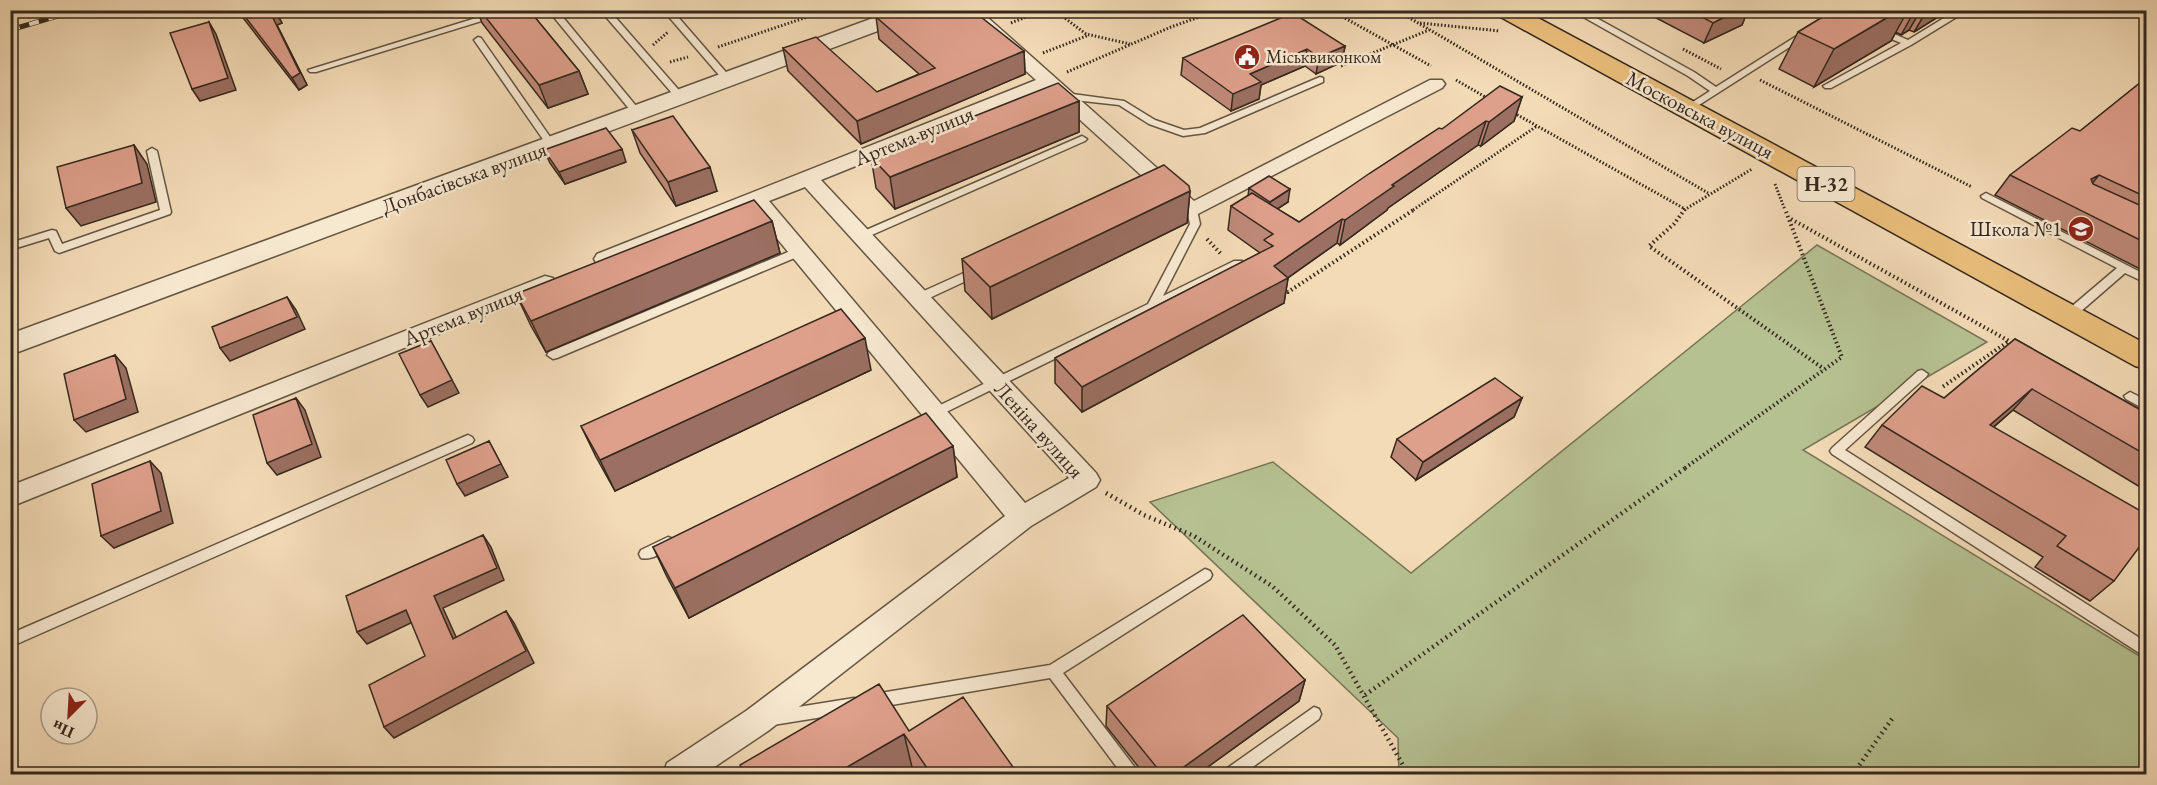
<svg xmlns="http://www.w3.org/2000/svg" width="2157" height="785" font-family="'EB Garamond',serif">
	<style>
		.green { fill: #b6c191; stroke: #767458; stroke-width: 1.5 }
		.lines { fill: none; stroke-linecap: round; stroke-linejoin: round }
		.service-casing { stroke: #645544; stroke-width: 3 }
		.minor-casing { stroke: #645544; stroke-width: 3 }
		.tertiary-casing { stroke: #645544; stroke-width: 3 }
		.primary-casing { stroke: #35281e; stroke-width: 3 }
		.path-far2 { stroke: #35281e; stroke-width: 3; stroke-dasharray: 1.5 2; stroke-linecap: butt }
		.path-far1 { stroke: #35281e; stroke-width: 4; stroke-dasharray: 1.5 3; stroke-linecap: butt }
		.path { stroke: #35281e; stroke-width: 4.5; stroke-dasharray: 1.5 4; stroke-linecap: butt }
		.service { fill: #f7e8d0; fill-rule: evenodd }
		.minor { fill: #f7e8d0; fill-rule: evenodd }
		.tertiary { fill: #f7e8d0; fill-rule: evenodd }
		.primary { fill: #eabe7b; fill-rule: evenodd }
		.rail-casing { stroke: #35281e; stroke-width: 5 }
		.rail { stroke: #f7e8d0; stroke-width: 4; stroke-dasharray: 10; stroke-linecap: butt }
		.wall { fill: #bf8978; stroke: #35281e; stroke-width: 1.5 }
		.shaded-wall { fill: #9b6f61; stroke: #35281e; stroke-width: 1.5 }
		.building { fill: #de9f8b; stroke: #35281e; stroke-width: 1.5 }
		.labels { text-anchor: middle; stroke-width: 5; stroke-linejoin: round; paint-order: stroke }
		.far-poi-label { font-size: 18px; fill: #35281e; stroke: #f7e8d0; text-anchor: start }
		.shield { fill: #f7e8d0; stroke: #6f6253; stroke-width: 1.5 }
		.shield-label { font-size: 20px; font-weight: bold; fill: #35281e }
		.street-label { font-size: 21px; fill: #35281e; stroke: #f7e8d0 }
		.poi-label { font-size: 21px; fill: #35281e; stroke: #f7e8d0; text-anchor: end }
	</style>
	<rect width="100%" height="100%" fill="#f3dbb6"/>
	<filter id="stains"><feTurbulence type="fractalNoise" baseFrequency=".00333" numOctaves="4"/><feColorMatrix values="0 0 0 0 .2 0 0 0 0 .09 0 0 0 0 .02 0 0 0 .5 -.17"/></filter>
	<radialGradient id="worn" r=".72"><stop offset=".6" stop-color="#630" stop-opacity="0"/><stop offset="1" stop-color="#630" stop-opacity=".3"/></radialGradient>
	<path class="green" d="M1817,245L1987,342L1803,450L2146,660V774H1399L1398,738L1150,502L1273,462L1411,573Z"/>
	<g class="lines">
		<g class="service-casing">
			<path id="service" d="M502,10H517L316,72H310L308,70Z
				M548,10H557L641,112V116H635Z
				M600,10H609L684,96V100H678Z
				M663,10H672L731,78V82H725Z
				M1571,10H1582L1694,72L1716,87L1803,32L1810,34L1688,112L1683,109L1685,107L1710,91L1688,76Z
				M1957,10H1968L1911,45L1831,88H1825L1823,86L1901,43L1877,33V29H1883L1908,40Z
				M478,37L481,38L555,144V148H549L474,40Z
				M1320,77L1323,78V82L1205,133L1183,136L1149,124L1119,105L1065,99L1060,96L1065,93L1124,101L1155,120L1184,130L1200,128Z
				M1082,136L1087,139L1085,141L865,238L861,239L856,236L857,234Z
				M152,148L157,151L171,212L170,214L59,253L55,251L49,238L10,250V243L52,230L56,231L62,244L160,210L147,151Z
				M1986,193L2146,275V283L2125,273L2072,319H2064L2062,316L2064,313L2117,268L1982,198L1981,196Z
				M1192,207L1197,210L1200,224L1163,296L1234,261H1242L1243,264L1242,267L936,417H928L926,414L928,411L1148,304L1190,224L1187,210Z
				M800,247L804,248L805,251L804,254L557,358L553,359L547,355L549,352Z
				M977,267L982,271L981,274L923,301H915L913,298L915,295Z
				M1922,370L1928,374L1926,377L1845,450L2146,642V655L2141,654L1832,454L1830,451L1832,448L1918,371Z
				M2130,392L2146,400V410L2126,399L2124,396Z
				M468,435L472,437L474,440L472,443L10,647V634Z
				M668,537L673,539L675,543C669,551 651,561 641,558L639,554L641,550Z
				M1205,569L1210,571L1212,575L1210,579L1063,673L1136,769L1139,774H1122L1050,678L874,708L869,706L867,701L869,696L874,694L1050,665Z
				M854,698L859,700L861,705L859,710L854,712L773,725L768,723L765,718L768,713L773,711Z
				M1314,707L1319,709L1321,714L1319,719L1243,774H1223L1226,769Z"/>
		</g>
		<g class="minor-casing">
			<path id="minor" d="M974,10H998L987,17L1194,201L1430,80H1442L1445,84L1442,88L1192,217L1185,215L1046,89L821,180L1096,473L1100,480L1096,487L1031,526L768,731L704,774H663L667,763L746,711L1005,516L752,208L613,264L605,266L597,264L594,259L597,254L1036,80L969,20L966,16ZM805,187L1069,478L1025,503L769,201Z
				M545,276L553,278L556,283L553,288L10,507V486Z"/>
		</g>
		<g class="tertiary-casing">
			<path id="tertiary" d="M895,10H926L923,14L10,355V334Z"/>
		</g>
		<g class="primary-casing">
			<path id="primary" d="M1494,10H1523L2146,344V369L2135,366L1497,15Z"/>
		</g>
		<path class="path-far2" d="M1054,10L1086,34L1130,44
			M1326,10L1334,12L1431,66
			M1396,10L1708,193
			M1011,23L1044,10
			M1420,23L1500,31
			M653,45L668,32
			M718,47L828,10
			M1683,49L1721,69
			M1043,53L1089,35
			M670,62L688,57
			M1341,66L1429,30
			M1067,72L1171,27L1219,10
			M1456,80L1489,99
			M1760,80L1972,187
			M1514,113L1685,209
			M1775,184L1785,210
			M1413,210L1537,126
			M1684,210L1752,169"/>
		<path class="path-far1" d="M1685,209L1674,224L1649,246L1824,369
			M1791,219L2009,341L1941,388
			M1207,239L1222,255
			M1283,290L1288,292L1415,209
			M1685,468L1842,357L1785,209"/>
		<path class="path" d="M1106,493L1144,515L1194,536L1272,586L1335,645L1408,774
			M1365,695L1687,467
			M1853,774L1894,716"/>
		<use href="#service" class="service"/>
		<use href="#minor" class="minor"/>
		<use href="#tertiary" class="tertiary"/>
		<use href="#primary" class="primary"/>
		<g class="rail-casing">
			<path id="rail" d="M10,30L78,10"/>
		</g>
		<use href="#rail" class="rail"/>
	</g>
	<path class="wall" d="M237,10H275L282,23L277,25L307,85L299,90Z
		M472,10H529L579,71L588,94L548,108L482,23L479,15L476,16Z
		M1641,10H1748L1742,25L1704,43Z
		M1834,10H1949L1914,32L1909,30L1901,35L1896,32L1891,41L1814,87L1779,69L1798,32Z
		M876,17L1024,51L1025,74L861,144L788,71L783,48L877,92L919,74L879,39Z
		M1345,46L1342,62L1316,74L1305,66L1261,85L1259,99L1231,111L1181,75L1183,58Z
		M2146,78V272L1995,195L2010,175L2080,131Z
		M1522,97L1514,121L1481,146L1478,145L1388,208L1387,210L1340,245L1337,243L1288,278L1284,303L1082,412L1055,383V358L1260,253L1228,230L1231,206L1248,196L1249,188L1288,202L1277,209L1299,222L1442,129Z
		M1079,101V132L895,209L876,188L871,157Z
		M632,130L717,191L676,206L640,153Z
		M544,150L626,162L565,184L550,163Z
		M1190,191L1187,223L992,319L965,291L962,259Z
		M772,221L780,253L546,352L531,326L516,294Z
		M2015,339L2146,413V481L2140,487L2013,410L1994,427L2114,581L2090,601L2035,567L2043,557L1865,447L1882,425L1944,398Z
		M871,370L615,491L596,457L581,426Z
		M1522,398L1514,417L1416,480L1391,457L1397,439Z
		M953,446L957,477L689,618L667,577L653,547Z
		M1305,680L1299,701L1198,774H1144L1106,726L1107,706Z
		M909,731L1018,774H917L912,767L745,774Z"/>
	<path class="shaded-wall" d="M474,10H477L479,15L476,16Z
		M1738,10H1748L1742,25L1704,43L1713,23Z
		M1900,10H1908L1891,41L1814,87L1834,49Z
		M1915,10H1921L1909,30L1901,35Z
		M1927,10H1949L1914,32Z
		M275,11L282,23L277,25L307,85L299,90L292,78L270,12Z
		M209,22L216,34L236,90L200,101L192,89Z
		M1345,46L1342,62L1316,74L1319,57Z
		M1307,49L1305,66L1261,85L1259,99L1231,111L1233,94L1250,74Z
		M1024,51L1025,74L861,144L857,121Z
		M579,71L588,94L548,108L539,85Z
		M1522,97L1514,121L1481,146L1489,122Z
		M1079,101V132L895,209L890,177Z
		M1486,121L1478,145L1388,208L1387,210L1340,245L1345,220L1392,185Z
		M134,145L147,164L156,202L81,226L66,208Z
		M622,149L626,162L565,184L559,172Z
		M710,167L717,191L676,206L668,182Z
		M2099,175L2083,195L2091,179Z
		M1290,189L1288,202L1268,215L1270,202Z
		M1190,191L1187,223L992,319L990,287Z
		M1342,219L1337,243L1286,279L1288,278L1284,303L1082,412V387L1274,266Z
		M772,221L780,253L546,352L531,321Z
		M287,297L296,310L305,329L230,361L220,348Z
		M865,338L871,370L615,491L600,460Z
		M431,341L459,393L428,407L420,395Z
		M115,355L126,368L138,412L86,432L74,420Z
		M2032,389L2013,410L1971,446L1990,425Z
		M296,398L305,410L321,457L277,475L267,463Z
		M1522,398L1514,417L1416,480L1423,462Z
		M489,441L508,477L465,496L457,484Z
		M953,446L957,477L689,618L675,588Z
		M150,461L161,473L173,523L114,548L101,536Z
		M483,535L491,547L504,580L443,608L462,650L453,639L434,596Z
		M406,610L415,621L367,644L357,632Z
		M506,611L514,623L534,663L394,738L384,727Z
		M1305,680L1299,701L1198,774H1174Z
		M904,734L912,767L899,774H835Z"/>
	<path class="building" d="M240,10H275L270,12L300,73L292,78Z
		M480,10H529L579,71L539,85Z
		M895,10H972L1024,51L857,121L783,48L816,37L877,92L935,68L876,17Z
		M1689,10H1738L1713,23Z
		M1834,10H1900L1834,49L1798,32Z
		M1293,13L1345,46L1319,57L1307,49L1250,74L1261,82L1233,94L1183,58Z
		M209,22L228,78L192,89L170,33Z
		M2146,78V197L2099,175L2091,179L2093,184L2146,208V243L2010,175L2072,128L2080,131Z
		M1058,83L1079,101L890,177L871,157Z
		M1500,86L1522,97L1489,122L1486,121L1392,185L1394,186L1345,220L1342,219L1274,266L1288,278L1082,387L1055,358L1273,246L1264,240L1273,234L1231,206L1252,193L1299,222L1370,173L1439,128L1442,129Z
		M673,116L710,167L668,182L632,130Z
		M606,128L622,149L559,172L544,150Z
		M134,145L142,183L66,208L57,167Z
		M1164,165L1189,186L1190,191L990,287L962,259Z
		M1269,176L1290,189L1270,202L1249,188Z
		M754,200L772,221L531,321L516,294Z
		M287,297L297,317L220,348L212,327Z
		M841,309L865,338L600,460L581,426Z
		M2015,339L2146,413V455L2032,389L1990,425L2146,514V538L2114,581L2057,546L2066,536L1882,425L1922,386L1944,398Z
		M431,341L452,380L420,395L399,354Z
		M115,355L126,399L74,420L64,374Z
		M1495,378L1522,398L1423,462L1397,439Z
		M296,398L312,444L267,463L253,415Z
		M926,413L953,446L675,588L653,547Z
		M489,441L501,464L457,484L446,460Z
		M150,461L161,511L101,536L92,484Z
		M483,535L497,568L434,596L453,639L506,611L526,651L384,727L369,685L425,656L406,610L357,632L346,596Z
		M1243,615L1305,680L1174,774H1162L1107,706Z
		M879,684L909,731L963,697L1018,774H931L904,734L835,774H745L740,765Z"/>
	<defs>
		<g id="civic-disc" transform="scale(1.35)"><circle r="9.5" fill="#8f2418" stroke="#f7e8d0"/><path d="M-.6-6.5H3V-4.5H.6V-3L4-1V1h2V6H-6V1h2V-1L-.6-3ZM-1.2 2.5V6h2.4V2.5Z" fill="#fff"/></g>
		<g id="school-disc" transform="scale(1.35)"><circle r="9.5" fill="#8f2418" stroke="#f7e8d0"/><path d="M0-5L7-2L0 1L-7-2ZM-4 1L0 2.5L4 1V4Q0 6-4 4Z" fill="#fff"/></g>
	</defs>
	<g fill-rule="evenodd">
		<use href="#civic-disc" x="1247" y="57"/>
		<use href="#school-disc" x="2081" y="229"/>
	</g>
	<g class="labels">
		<g class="far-poi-label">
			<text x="1266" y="63">Міськвиконком</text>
		</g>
		<rect class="shield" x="1797.5" y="167" width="57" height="34" rx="4.5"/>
		<g class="shield-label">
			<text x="1826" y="191">Н-32</text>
		</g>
		<g class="street-label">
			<text transform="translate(1700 115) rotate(28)" y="7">Московська вулиця</text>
			<text transform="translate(914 136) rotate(-22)" y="7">Артема вулиця</text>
			<text transform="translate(464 178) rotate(-20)" y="7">Донбасівська вулиця</text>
			<text transform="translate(463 316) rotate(-22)" y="7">Артема вулиця</text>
			<text transform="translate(1039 430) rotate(48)" y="7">Леніна вулиця</text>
		</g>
		<g class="poi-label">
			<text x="2062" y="236">Школа №1</text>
		</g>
	</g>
	<rect width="2157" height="785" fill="none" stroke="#f3dbb6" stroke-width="36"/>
	<rect x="12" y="12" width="2133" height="761" fill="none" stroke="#35281e" stroke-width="3"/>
	<rect x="18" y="18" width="2121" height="749" fill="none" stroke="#35281e" stroke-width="1.5"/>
	<g transform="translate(69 716) rotate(204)"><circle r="28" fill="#f7e8d0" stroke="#a99b89" stroke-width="1.5"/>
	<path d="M0-4.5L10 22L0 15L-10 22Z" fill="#8f2418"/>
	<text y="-9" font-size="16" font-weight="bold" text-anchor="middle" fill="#35281e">Пн</text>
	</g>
	<rect width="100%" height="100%" filter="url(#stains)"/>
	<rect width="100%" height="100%" fill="url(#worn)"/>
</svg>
